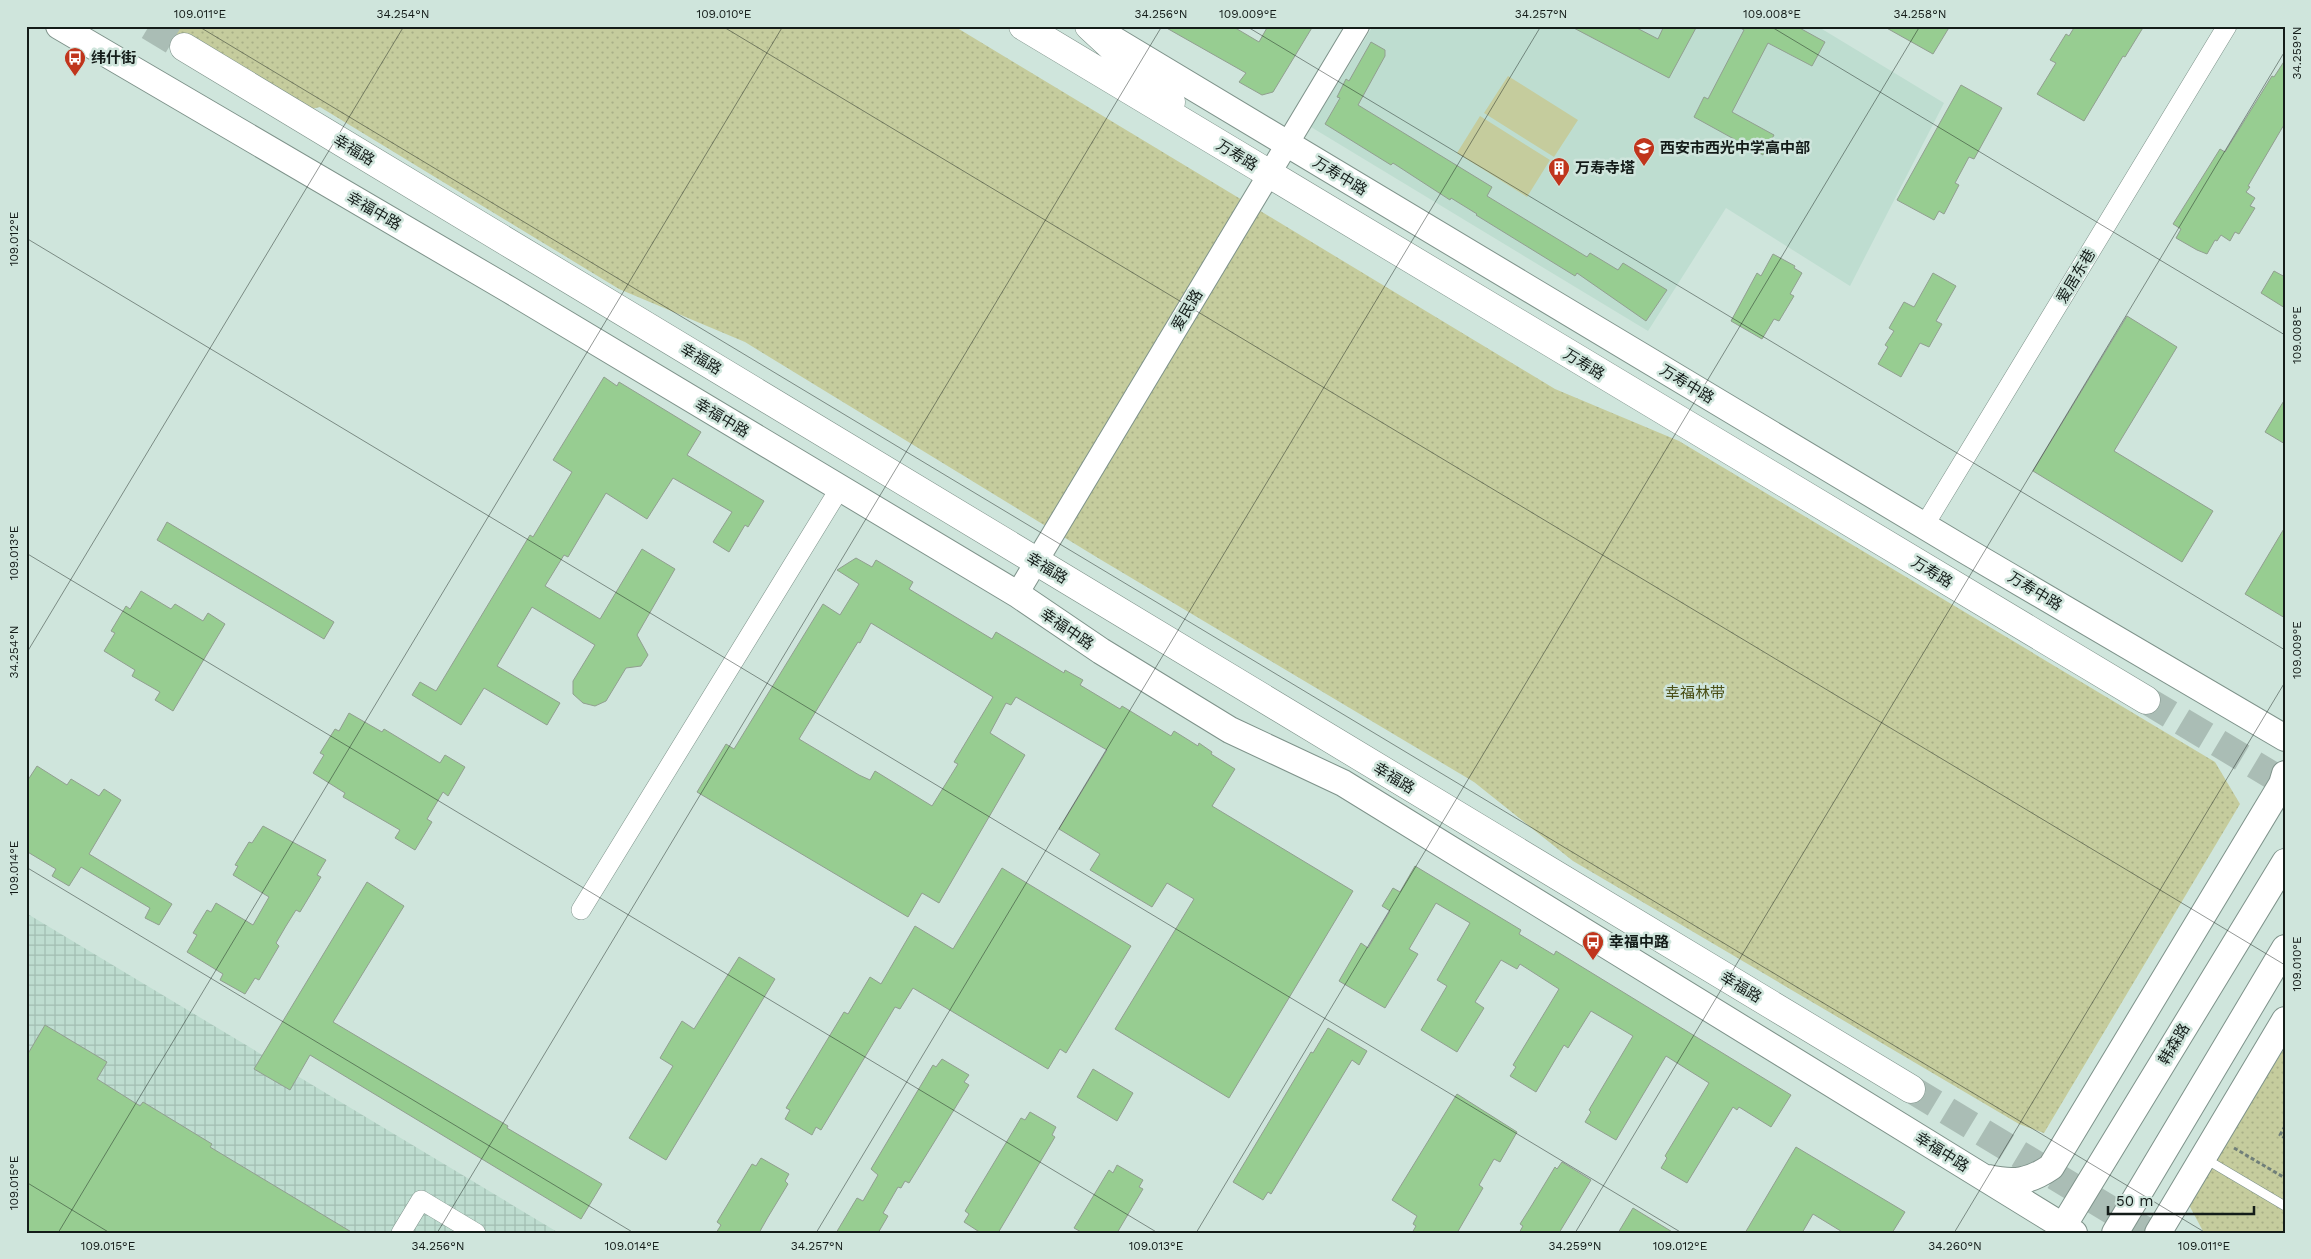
<svg xmlns="http://www.w3.org/2000/svg" width="2311" height="1259" font-family="'Work Sans','Noto Sans SC',sans-serif">
	<style>
		.built { fill: #beddd0 }
		.industrial { fill: url(#industrial-grid) }
		.park { fill: url(#park-dots) }
		.pitch { fill: #c5cc9d }
		.building { fill: #97cd91; stroke: #919f90; fill-rule: evenodd }
		.lines { fill: none; stroke-linecap: round; stroke-linejoin: round }
		.primary-tunnel { stroke: #aabdb5; stroke-width: 28; stroke-dasharray: 28 14; stroke-linecap: butt }
		.service-casing { stroke: #7e928a; stroke-width: 10 }
		.minor-casing { stroke: #7e928a; stroke-width: 20 }
		.tertiary-casing { stroke: #7e928a; stroke-width: 24 }
		.secondary-casing { stroke: #7e928a; stroke-width: 28 }
		.primary-casing { stroke: #7e928a; stroke-width: 29 }
		.path { stroke: #707f79; stroke-width: 3; stroke-dasharray: 4 2.5; stroke-linecap: butt }
		.service { stroke: #fff; stroke-width: 9 }
		.minor { stroke: #fff; stroke-width: 19 }
		.tertiary { stroke: #fff; stroke-width: 22 }
		.secondary { stroke: #fff; stroke-width: 26 }
		.primary { stroke: #fff; stroke-width: 28 }
		.ticks { fill: none; stroke: #141c19; stroke-width: 1; stroke-opacity: 0.45 }
		.labels { text-anchor: middle; stroke-width: 5; stroke-linejoin: round; paint-order: stroke }
		.poi-label { font-size: 15px; font-weight: bold; fill: #141c19; stroke: #cfe5dc; text-anchor: start }
		.street-label { font-size: 15px; fill: #141c19; stroke: #cfe5dc }
		.park-label { font-size: 15px; fill: #494e15; stroke: #cfe5dc }
		.neatline { fill: none; stroke: #141c19; stroke-width: 2 }
		.ticks-label { font-size: 12px; text-anchor: middle; fill: #141c19 }
	</style>
	<defs>
		<pattern id="industrial-grid" width="8" height="8" patternUnits="userSpaceOnUse" patternTransform="scale(1.25)"><rect width="8" height="8" fill="#beddd0"/><path d="M0 4h8M4 0v8" fill="none" stroke="#a2bdb2"/></pattern>
		<pattern id="park-dots" width="8" height="8" patternUnits="userSpaceOnUse" patternTransform="scale(1.25)"><rect width="8" height="8" fill="#c5cc9d"/><path d="M2 2h.1M6 6h.1" fill="none" stroke="#a8af87" stroke-width="1.8" stroke-linecap="round"/></pattern>
	</defs>
	<rect width="100%" height="100%" fill="#cfe5dc"/>
	<path class="built" d="M1373,26H1817L1944,103L1850,286L1726,208L1648,331L1311,127Z"/>
	<path class="industrial" d="M26,913L559,1233H26Z"/>
	<path class="park" d="M154,26H954L1555,389L1679,441L2215,762L2240,804L2044,1133L2019,1124L1573,861L1474,782L1098,558L745,342L619,289L320,107L299,112Z
		M2285,1047V1233H2204L2189,1205Z"/>
	<path class="pitch" d="M1508,76L1578,120L1554,157L1484,113Z
		M1480,116L1550,160L1527,197L1457,153Z"/>
	<path class="building" d="M1163,26H1232L1259,42L1268,26H1313L1273,92L1262,95L1239,82L1246,73Z
		M1570,26H1633L1658,39L1664,26H1697L1669,78Z
		M1737,26H1796L1825,42L1812,66L1768,43L1732,112L1774,135L1763,155L1694,117L1704,97L1708,99L1744,30Z
		M1883,26H1950L1933,54Z
		M2075,26H2144L2125,57L2123,56L2084,121L2037,94L2056,63L2050,60L2066,34L2069,36Z
		M1371,42L1385,50V56L1358,105L1492,187L1487,196L1587,257L1590,253L1618,270L1623,263L1667,290L1646,321L1577,273L1575,276L1476,215L1477,214L1451,198L1450,200L1393,163L1391,165L1325,124L1340,98L1337,97L1346,79L1349,81Z
		M2285,60V123L2248,186L2250,187L2246,192L2255,198L2250,206L2255,208L2239,234L2235,232L2230,241L2221,235L2217,241L2215,240L2207,254L2197,250L2176,238L2181,229L2173,224L2220,149L2225,152L2272,76L2274,77Z
		M1961,85L2002,108L1974,159L1969,157L1955,183L1959,185L1944,214L1939,211L1934,220L1897,200Z
		M1773,254L1795,266L1794,268L1802,273L1790,294L1794,296L1779,321L1774,319L1762,339L1731,321L1757,273L1761,276Z
		M2274,271L2285,277V308L2261,293Z
		M1933,273L1956,286L1936,321L1942,324L1929,347L1920,343L1901,377L1878,364L1888,347L1885,345L1894,331L1889,328L1904,302L1914,307Z
		M2127,316L2177,347L2114,451L2213,511L2182,562L2033,471Z
		M604,377L617,386L619,382L701,432L687,455L764,501L748,527L745,525L729,552L713,542L732,512L673,478L647,519L606,493L568,557L564,555L545,586L600,619L642,549L675,569L637,635L648,655L641,666L626,668L606,701L595,706L583,703L573,694V681L595,645L532,607L497,666L560,703L547,725L484,688L461,725L412,695L420,682L436,691L530,535L533,537L572,472L553,460Z
		M2285,399V444L2265,432Z
		M167,522L334,622L324,639L157,540Z
		M2285,527V618L2245,594Z
		M856,558L872,567L876,560L913,582L909,589L992,639L996,632L1064,673L1065,670L1083,680L1080,685L1120,709L1122,706L1171,736L1174,731L1198,746L1199,743L1212,752L1211,754L1235,769L1212,806L1353,891L1229,1098L1115,1029L1194,899L1167,883L1152,907L1090,870L1100,854L1059,829L1107,750L1016,697L1011,705L1006,703L990,733L1025,755L939,903L922,893L908,917L697,792L726,744L734,749L823,604L840,615L859,584L837,570ZM871,623L993,697L954,762L958,764L932,806L875,771L870,780L859,775L799,739L858,642L860,643Z
		M141,591L171,609L175,604L203,621L208,613L225,624L173,711L155,700L160,692L132,676L135,670L104,651L115,633L111,631L126,606L130,609Z
		M349,713L382,732L384,729L440,763L445,755L465,767L448,796L443,792L427,819L432,822L415,850L395,838L400,830L343,797L345,793L313,773L324,755L320,753L335,729L339,731Z
		M37,766L67,785L71,779L99,796L104,789L121,800L89,854L172,904L159,925L145,918L150,908L81,867L69,886L52,876L56,869L26,851V783Z
		M263,826L326,860L317,875L321,877L300,912L296,910L286,926L276,943L279,946L259,980L255,978L245,994L220,980L223,974L187,952L197,935L193,933L207,910L211,912L216,903L253,925L269,897L233,875L238,866L235,865L249,842L252,843Z
		M1415,866L1521,930L1519,934L1554,955L1556,951L1791,1095L1771,1127L1739,1107L1737,1110L1733,1107L1687,1183L1661,1168L1667,1158L1665,1156L1709,1083L1666,1056L1616,1140L1585,1122L1591,1112L1589,1110L1633,1036L1591,1011L1568,1048L1564,1045L1536,1092L1510,1076L1516,1067L1513,1065L1559,989L1520,964L1517,969L1501,960L1475,1002L1484,1008L1457,1052L1421,1030L1447,986L1437,980L1470,923L1436,903L1409,949L1418,954L1385,1008L1339,981L1361,943L1368,948L1390,911L1382,906L1393,888L1400,892Z
		M1002,868L1131,946L1066,1053L1060,1049L1048,1069L913,988L900,1009L895,1007L821,1130L816,1127L812,1135L785,1119L790,1110L786,1108L844,1012L848,1014L870,977L881,984L915,926L953,949Z
		M367,882L404,906L333,1022L508,1126L507,1128L602,1184L581,1219L310,1055L290,1090L254,1069Z
		M739,957L775,979L666,1160L629,1138L673,1066L660,1058L682,1021L694,1029Z
		M45,1025L107,1062L97,1079L140,1106L143,1102L212,1144L210,1147L353,1233H26V1057Z
		M1328,1028L1367,1051L1359,1065L1352,1060L1271,1194L1268,1192L1263,1200L1233,1182L1311,1052L1313,1053Z
		M942,1059L969,1075L964,1082L969,1085L941,1131L909,1183L905,1181L901,1188L898,1187L883,1213L888,1216L878,1233H836L857,1198L863,1201L878,1175L871,1169L933,1065L936,1067Z
		M1093,1069L1133,1093L1117,1121L1077,1097Z
		M1457,1094L1517,1132L1500,1162L1494,1159L1479,1185L1483,1188L1457,1233H1412L1416,1226L1413,1224L1417,1216L1392,1200Z
		M1030,1112L1056,1127L1052,1135L1055,1137L998,1233H981L964,1222L969,1214L965,1211L1021,1118L1025,1120Z
		M1796,1147L1905,1212L1892,1233H1844L1813,1214L1802,1233H1745Z
		M761,1158L789,1174L785,1181L788,1184L768,1217L759,1233H716L721,1225L717,1222L752,1164L756,1166Z
		M1562,1162L1591,1180L1559,1233H1519L1523,1226L1520,1224L1532,1205L1555,1167L1557,1169Z
		M1117,1165L1143,1180L1139,1187L1143,1189L1117,1233H1083L1074,1228L1109,1170L1113,1173Z
		M1633,1208L1674,1233H1618Z"/>
	<g class="lines">
		<path class="primary-tunnel" d="M149,26L184,47
			M2146,700L2285,783
			M1911,1089L2149,1233"/>
		<g class="service-casing">
			<path id="service" d="M2204,1158L2285,1206"/>
		</g>
		<g class="minor-casing">
			<path id="minor" d="M1924,526L2227,26
				M581,910L840,488
				M401,1233L421,1200L476,1233"/>
		</g>
		<g class="tertiary-casing">
			<path id="tertiary" d="M1017,594L1358,26"/>
		</g>
		<g class="secondary-casing">
			<path id="secondary" d="M59,26L508,289L1017,594L1101,651L1230,730L1343,783L2074,1233
				M1111,38L1963,549L2285,738
				M1988,1178C2014,1184 2029,1182 2051,1167L2282,784L2285,774
				M2059,1233L2285,862
				M2115,1233L2285,948
				M2158,1233L2285,1020"/>
		</g>
		<g class="primary-casing">
			<path id="primary" d="M1023,26L2146,700
				M1089,26L1171,102
				M184,47L1911,1089"/>
		</g>
		<path class="path" d="M2285,1126L2280,1135L2285,1138
			M2234,1148L2285,1178"/>
		<use href="#service" class="service"/>
		<use href="#minor" class="minor"/>
		<use href="#tertiary" class="tertiary"/>
		<use href="#secondary" class="secondary"/>
		<use href="#primary" class="primary"/>
	</g>
	<path class="ticks" d="M198,26L2206,1233M722,26L2285,965M1246,26L2285,650M1770,26L2285,335M26,238L1682,1233M26,553L1158,1233M26,654L404,26M26,867L634,1233M26,1182L110,1233M58,1233L783,26M437,1233L1162,26M816,1233L1541,26M1196,1233L1920,26M1575,1233L2285,51M1954,1233L2285,682"/>
	<defs>
		<g id="bus-pin" transform="scale(1.125)"><path d="M0 17L-7.5 6A9.5 9.5 0 1 1 7.5 6Z" fill="#c0351c" stroke="#cfe5dc"/><path d="M-5-6H5V4H4V6H2V4H-2V6H-4V4H-5ZM-3.5-4V0h7V-4ZM-3.5 1.2v1.5H-2V1.2ZM2 1.2v1.5H3.5V1.2Z" fill="#fff"/></g>
		<g id="school-pin" transform="scale(1.125)"><path d="M0 17L-7.5 6A9.5 9.5 0 1 1 7.5 6Z" fill="#c0351c" stroke="#cfe5dc"/><path d="M0-5L7-2L0 1L-7-2ZM-4 1L0 2.5L4 1V4Q0 6-4 4Z" fill="#fff"/></g>
		<g id="building-pin" transform="scale(1.125)"><path d="M0 17L-7.5 6A9.5 9.5 0 1 1 7.5 6Z" fill="#c0351c" stroke="#cfe5dc"/><path d="M-4-6H4V6H1V3H-1V6H-4ZM-2.5-4.3h1.7v1.8h-1.7ZM.8-4.3h1.7v1.8H.8ZM-2.5-1h1.7V.8h-1.7ZM.8-1h1.7V.8H.8Z" fill="#fff"/></g>
	</defs>
	<g fill-rule="evenodd">
		<use href="#bus-pin" x="75" y="58"/>
		<use href="#school-pin" x="1644" y="148"/>
		<use href="#building-pin" x="1559" y="168"/>
		<use href="#bus-pin" x="1593" y="942"/>
	</g>
	<g class="labels">
		<g class="poi-label">
			<text x="91" y="63">纬什街</text>
			<text x="1660" y="153">西安市西光中学高中部</text>
			<text x="1575" y="173">万寿寺塔</text>
			<text x="1609" y="947">幸福中路</text>
		</g>
		<g class="street-label">
			<text transform="translate(354 150) rotate(31)" y="5">幸福路</text>
			<text transform="translate(1237 155) rotate(31)" y="5">万寿路</text>
			<text transform="translate(1340 176) rotate(31)" y="5">万寿中路</text>
			<text transform="translate(374 211) rotate(30)" y="5">幸福中路</text>
			<text transform="translate(2076 276) rotate(-59)" y="5">爱居东巷</text>
			<text transform="translate(1187 310) rotate(-59)" y="5">爱民路</text>
			<text transform="translate(701 359) rotate(31)" y="5">幸福路</text>
			<text transform="translate(1584 364) rotate(31)" y="5">万寿路</text>
			<text transform="translate(1687 384) rotate(31)" y="5">万寿中路</text>
			<text transform="translate(722 418) rotate(31)" y="5">幸福中路</text>
			<text transform="translate(1047 568) rotate(31)" y="5">幸福路</text>
			<text transform="translate(1932 572) rotate(31)" y="5">万寿路</text>
			<text transform="translate(2035 591) rotate(31)" y="5">万寿中路</text>
			<text transform="translate(1067 629) rotate(34)" y="5">幸福中路</text>
			<text transform="translate(1394 778) rotate(31)" y="5">幸福路</text>
			<text transform="translate(1741 987) rotate(31)" y="5">幸福路</text>
			<text transform="translate(2174 1044) rotate(-59)" y="5">韩森路</text>
			<text transform="translate(1942 1152) rotate(32)" y="5">幸福中路</text>
		</g>
		<g class="park-label">
			<text x="1695" y="698">幸福林带</text>
		</g>
	</g>
	<rect width="2311" height="1259" fill="none" stroke="#cfe5dc" stroke-width="55"/>
	<path d="M2108 1206v8h146v-8" fill="none" stroke="#141c19" stroke-width="2.5"/>
	<text x="2116" y="1206" font-size="15" fill="#141c19" stroke="#cfe5dc" stroke-width="4" paint-order="stroke">50 m</text>
	<rect x="28" y="28" width="2256" height="1204" class="neatline"/>
	<g class="ticks-label">
		<text x="200" y="18">109.011°E</text>
		<text x="403" y="18">34.254°N</text>
		<text x="724" y="18">109.010°E</text>
		<text x="1161" y="18">34.256°N</text>
		<text x="1248" y="18">109.009°E</text>
		<text x="1541" y="18">34.257°N</text>
		<text x="1772" y="18">109.008°E</text>
		<text x="1920" y="18">34.258°N</text>
		<text transform="translate(2297 53) rotate(-90)" y="4">34.259°N</text>
		<text transform="translate(14 239) rotate(-90)" y="4">109.012°E</text>
		<text transform="translate(2297 335) rotate(-90)" y="4">109.008°E</text>
		<text transform="translate(14 553) rotate(-90)" y="4">109.013°E</text>
		<text transform="translate(2297 650) rotate(-90)" y="4">109.009°E</text>
		<text transform="translate(14 652) rotate(-90)" y="4">34.254°N</text>
		<text transform="translate(14 868) rotate(-90)" y="4">109.014°E</text>
		<text transform="translate(2297 964) rotate(-90)" y="4">109.010°E</text>
		<text transform="translate(14 1183) rotate(-90)" y="4">109.015°E</text>
		<text x="108" y="1250">109.015°E</text>
		<text x="438" y="1250">34.256°N</text>
		<text x="632" y="1250">109.014°E</text>
		<text x="817" y="1250">34.257°N</text>
		<text x="1156" y="1250">109.013°E</text>
		<text x="1575" y="1250">34.259°N</text>
		<text x="1680" y="1250">109.012°E</text>
		<text x="1955" y="1250">34.260°N</text>
		<text x="2204" y="1250">109.011°E</text>
	</g>
</svg>
